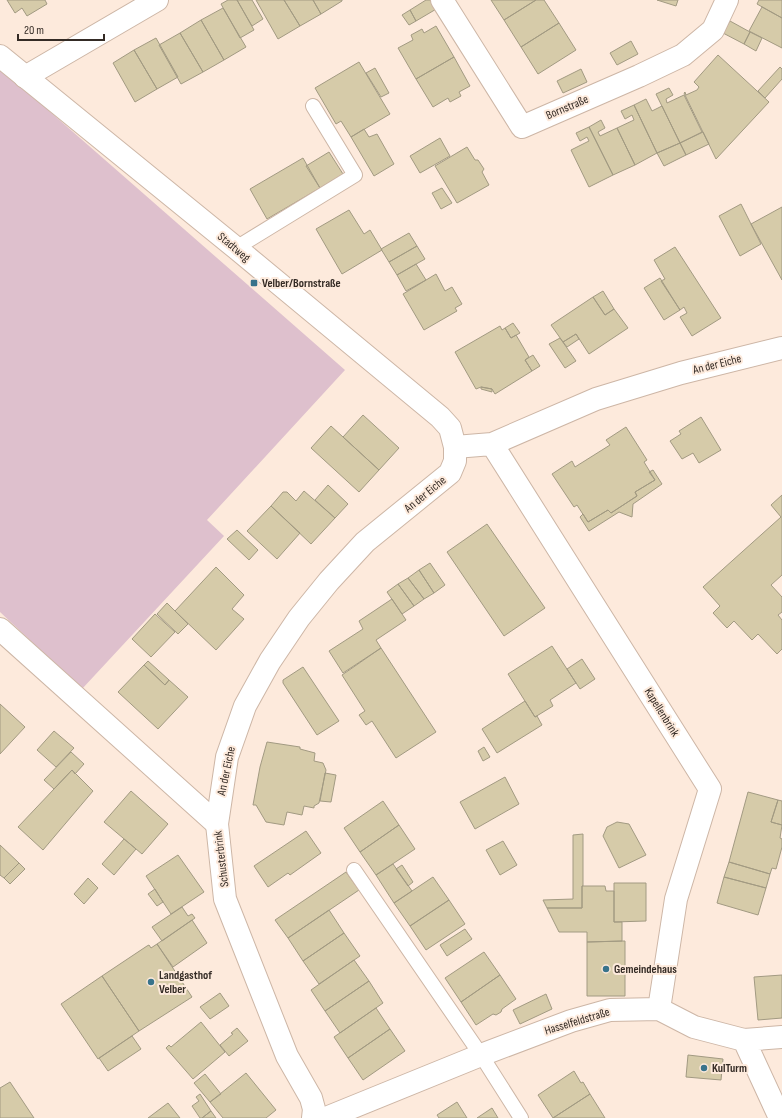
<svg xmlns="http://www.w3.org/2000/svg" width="782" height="1118" font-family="'Sofia Sans Condensed',sans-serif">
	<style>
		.green { fill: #dec0cd }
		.building { fill: #d6cba9; stroke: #a29a82 }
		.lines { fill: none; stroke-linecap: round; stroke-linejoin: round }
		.lane-casing { stroke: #cdb6a6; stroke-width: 16 }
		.street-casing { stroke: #cdb6a6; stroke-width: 24 }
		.secondary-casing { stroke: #cdb6a6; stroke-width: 24 }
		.lane { stroke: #fff; stroke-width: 14 }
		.street { stroke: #fff; stroke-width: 22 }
		.secondary { stroke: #fff; stroke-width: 22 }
		.poi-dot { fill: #38738b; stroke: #fdeadc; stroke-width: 1.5 }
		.labels { text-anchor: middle; stroke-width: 4; stroke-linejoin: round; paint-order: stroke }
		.street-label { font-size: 12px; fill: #342b25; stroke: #fdeadc }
		.poi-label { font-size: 12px; font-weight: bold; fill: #342b25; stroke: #fdeadc; text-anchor: start }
	</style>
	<rect width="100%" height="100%" fill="#fdeadc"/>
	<path class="green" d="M0,68L345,370L207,520L224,536L82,689L0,612Z"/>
	<path class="building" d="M7,0H45L47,4L27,16L22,8L15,13Z
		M228,0H237L254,30L240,38L221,4Z
		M237,0H252L263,19L252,26Z
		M256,0H284L300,26L278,39Z
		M284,0H313L321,14L300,26Z
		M313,0H342V1L321,14Z
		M426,0H433L438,8L416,21L410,10Z
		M491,0H536L504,20Z
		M536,0H544L559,23L521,47L504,20Z
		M657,0H678L676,6Z
		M759,0H782V18L757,4Z
		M762,7L782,18V48L749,31Z
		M223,8L246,47L224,60L201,20Z
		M410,10L416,21L409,25L402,15Z
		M201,20L224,60L203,72L180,33Z
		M730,21L750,32L744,44L723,33Z
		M559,23L576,50L538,74L521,47Z
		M436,26L454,57L416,79L398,48L413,40L411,35L422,29L424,33Z
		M750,32L762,38L756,51L744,44Z
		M180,33L203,72L181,84L159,45Z
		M156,38L178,77L157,89L134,50Z
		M631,41L638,54L617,65L610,53Z
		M134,50L157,89L135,102L113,63Z
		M718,55L769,102L716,159L684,93L685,92L686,95L697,90L699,87L694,82Z
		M454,57L470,86L459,92L461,96L450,102L448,98L433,107L416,79Z
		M359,62L390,114L351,137L341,121L336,124L315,88Z
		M780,67L782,69V79L765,98L758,91Z
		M375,68L389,93L381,97L366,73Z
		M581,69L587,82L563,93L557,81Z
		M669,88L673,95L666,99L667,103L684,95L702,132L680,143L656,94Z
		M646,99L652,111L662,106L680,143L657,153L634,105Z
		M634,105L657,153L635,165L617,128L634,120L632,115L625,119L621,111Z
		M601,120L605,128L598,132L600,136L617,128L635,165L613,175L589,127Z
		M589,127L613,175L589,187L571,150L589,141L587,137L580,141L576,133Z
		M364,129L369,137L377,134L394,164L374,176L351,137Z
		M703,132L709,144L686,155L680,143Z
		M440,138L450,156L420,173L410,156Z
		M680,143L686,155L664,166L657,153Z
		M467,147L475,160H478L484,169L482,172L489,185L457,203L435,166Z
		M329,152L343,174L320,188L306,166Z
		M303,158L320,188L267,219L250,189Z
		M442,188L452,203L441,209L432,193Z
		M741,204L761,244L740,256L719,216Z
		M782,207V280L751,224Z
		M349,210L364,234L370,230L382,250L342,274L316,229Z
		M409,233L417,246L389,262L381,249Z
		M417,246L425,259L397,275L389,262Z
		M675,247L721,318L692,336L680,317L687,313L684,307L680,310L661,281L665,279L654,260Z
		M416,264L426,280L406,291L397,275Z
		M436,274L445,291L452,287L462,304L455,308L457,311L424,330L403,294Z
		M660,278L680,310L664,320L644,288Z
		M603,291L614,309L605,315L593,297Z
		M593,297L605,315L614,309L628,328L589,354L576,334L563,342L551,325Z
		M513,323L520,333L511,338L505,328Z
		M500,326L502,330L505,328L511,338L516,335L529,357L525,360L532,371L495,394L492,389L481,387L476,389L455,352Z
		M576,334L579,339L567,347L563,342Z
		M560,338L576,361L565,368L549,344Z
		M533,355L540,366L532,371L525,360Z
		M481,387L492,389V392L481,389Z
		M363,415L399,448L379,470L343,437Z
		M701,417L721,450L699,463L693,453L682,459L670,441L681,434L679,431Z
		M331,426L379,470L359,492L311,448Z
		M626,427L647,460L644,462L655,480L635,492L637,496L611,513L608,510L588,522L577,505L574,507L552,474L572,461L575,467L610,445L606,440Z
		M653,470L662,484L633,504L632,517L619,512L589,531L580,517L583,514L588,522L608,510L611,513L637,496L635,492L655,480L649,472Z
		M328,485L348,504L335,518L315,500Z
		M304,491L335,518L311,544L271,506L283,492H287L296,501Z
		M782,495V575L771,585L782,597V612L778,615L782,620V649L777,654L758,634L752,640L734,621L727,628L713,613L720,606L703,587L781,517L771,505Z
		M271,506L300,533L277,559L247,531Z
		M487,524L545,608L504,636L447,552Z
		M237,530L258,550L249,560L227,539Z
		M430,563L445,585L434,593L419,570Z
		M216,567L244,595L232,609L244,619L216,650L175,611Z
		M419,570L434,593L424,599L408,578Z
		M408,578L424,599L414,606L398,584Z
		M398,584L414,606L402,614L387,592Z
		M392,599L406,620L376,640L381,648L343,673L329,651L363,629L359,621Z
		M167,603L188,624L178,634L157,614Z
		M155,614L175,632L151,657L132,639Z
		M552,646L576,683L550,700L553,706L535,717L508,674Z
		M381,648L436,732L396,758L372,721L366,725L359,715L365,711L342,675Z
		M582,659L595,679L580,689L567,669Z
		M148,661L169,680L165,685L144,665Z
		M144,665L165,685L169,680L188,697L158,729L118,692Z
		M303,667L339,721L317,735L283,683V680Z
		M525,701L535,717L537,716L542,725L497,753L482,729Z
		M0,704L25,727L0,754Z
		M54,731L74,748L56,767L37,750Z
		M267,742L300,747V749L315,753L314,761L323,763L326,770L319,803L314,806V808L304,806L302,815L287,812L284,825L266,822L256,805H253L260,767Z
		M484,747L490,757L483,761L478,751Z
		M71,752L84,764L75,774L72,770L54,789L44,780Z
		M72,770L93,791L43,850L18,827Z
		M325,773L336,775L331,802L320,801Z
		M505,777L519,804L475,829L460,802Z
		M131,791L168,824L142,854L104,822Z
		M748,792L778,800L771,822L782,825L780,838L782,839V847L776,869L772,868L770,874L729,862Z
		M778,800L782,801V825L771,822Z
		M383,801L399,825L360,852L344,828Z
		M617,822L629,824L646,855L619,868L603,836L607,827Z
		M399,825L415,849L376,875L360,852Z
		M306,831L321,853L290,875L288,873L268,887L254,866Z
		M583,834V886H582V908H547L543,900L573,899V835Z
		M124,839L136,849L114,875L102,864Z
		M503,841L517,865L500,875L486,850Z
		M0,845L19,863L4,878L0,875Z
		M178,855L204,892L171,914L146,876Z
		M729,862L770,874L766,888L724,877Z
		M19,863L25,869L10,884L4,878Z
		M393,864L412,891L394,903L376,875Z
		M402,865L413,882L408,886L396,869Z
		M346,872L359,890L288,938L275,920Z
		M433,877L449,900L410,926L394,903Z
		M724,877L766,888L758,915L717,903Z
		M88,878L98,888L84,904L74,894Z
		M614,883H646V921L614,922Z
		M582,886H605L606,891H614V922H622V941L587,942V932H559L547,908H582Z
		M155,889L163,902L157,906L148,894Z
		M449,900L465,924L426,950L410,926Z
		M182,907L188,916L192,914L195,918L162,941L152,927Z
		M329,910L344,933L303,961L288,938Z
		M192,920L207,943L173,967L157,944Z
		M465,929L472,939L447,956L440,945Z
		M344,933L360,956L319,984L303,961Z
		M625,941V996H587V942Z
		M157,944L192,997L139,1031L102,976L147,946L149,945L151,948Z
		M484,952L500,975L461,1002L445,978Z
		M354,960L369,981L325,1011L311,990Z
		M500,975L516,999L502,1009L501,1012L496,1015L493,1014L476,1025L461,1002Z
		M782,975V1018L758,1020L754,977Z
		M102,976L139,1031L98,1059L61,1004Z
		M369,981L383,1003L340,1033L325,1011Z
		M220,993L229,1006L210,1019L200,1007Z
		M546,994L552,1009L520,1024L513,1010Z
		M376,1008L390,1029L348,1058L334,1037Z
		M201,1022L225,1052L193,1079L166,1048L169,1045L171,1047Z
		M237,1028L248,1041L229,1056L220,1045L233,1034L231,1033Z
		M390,1029L405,1051L363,1080L348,1058Z
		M132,1036L141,1049L108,1071L99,1058Z
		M688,1055L723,1059L721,1080L686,1077Z
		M574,1071L581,1083L583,1082L590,1094L553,1118L538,1095Z
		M246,1073L276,1110L266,1118H223L210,1102Z
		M205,1074L221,1094L210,1102L194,1083Z
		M10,1082L34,1118H0V1088Z
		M200,1094L211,1111L202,1118H200L192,1106L199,1101L196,1097Z
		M590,1094L605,1118H553Z
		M457,1102L467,1118H439L437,1115Z
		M168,1103L180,1118H148Z
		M492,1108L498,1118H477Z
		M211,1111L216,1118H202Z"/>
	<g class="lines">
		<g class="lane-casing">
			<path id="lane" d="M236,248L355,175L313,106
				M354,870L481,1055L521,1118"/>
		</g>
		<g class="street-casing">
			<path id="street" d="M442,0L522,127L639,76L683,55L713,30L727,0
				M25,77L157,0
				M492,444L710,789L676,899L659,1009
				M455,447L492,444L596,399L681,373L782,348
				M0,629L217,824
				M744,1040L780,1118
				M326,1118L481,1055L571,1021L610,1010L659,1009L694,1027L744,1040L782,1037"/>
		</g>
		<g class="secondary-casing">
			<path id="secondary" d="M0,56L236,248L440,417L450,428L455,447V461L450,473L365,542L329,581L299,618L270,661L245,706L227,757L217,824L225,899L287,1056L311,1098L314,1109L313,1118"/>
		</g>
		<use href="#lane" class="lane"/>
		<use href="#street" class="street"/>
		<use href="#secondary" class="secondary"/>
	</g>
	<g class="poi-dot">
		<rect x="250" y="279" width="8" height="8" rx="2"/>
		<circle cx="606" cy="969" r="4"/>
		<circle cx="151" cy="982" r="4"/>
		<circle cx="704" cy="1068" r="4"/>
	</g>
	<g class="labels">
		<g class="street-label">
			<text transform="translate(567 107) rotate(-23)" y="4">Bornstraße</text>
			<text transform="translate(234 247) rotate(40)" y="4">Stadtweg</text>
			<text transform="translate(717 364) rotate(-14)" y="4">An der Eiche</text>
			<text transform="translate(425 494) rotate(-39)" y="4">An der Eiche</text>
			<text transform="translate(662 712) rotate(58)" y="4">Kapellenbrink</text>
			<text transform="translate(226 771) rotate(-78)" y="4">An der Eiche</text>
			<text transform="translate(221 859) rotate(-97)" y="4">Schusterbrink</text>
			<text transform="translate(577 1021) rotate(-17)" y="4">Hasselfeldstraße</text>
		</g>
		<g class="poi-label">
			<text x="262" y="287">Velber/Bornstraße</text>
			<text x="614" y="973">Gemeindehaus</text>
			<text x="159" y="979">Landgasthof<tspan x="159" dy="14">Velber</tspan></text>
			<text x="712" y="1072">KulTurm</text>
		</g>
	</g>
	<path d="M18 34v6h86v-6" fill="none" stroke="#342b25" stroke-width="2"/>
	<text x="24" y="34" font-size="12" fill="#342b25" stroke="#fdeadc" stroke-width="3" paint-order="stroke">20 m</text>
</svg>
